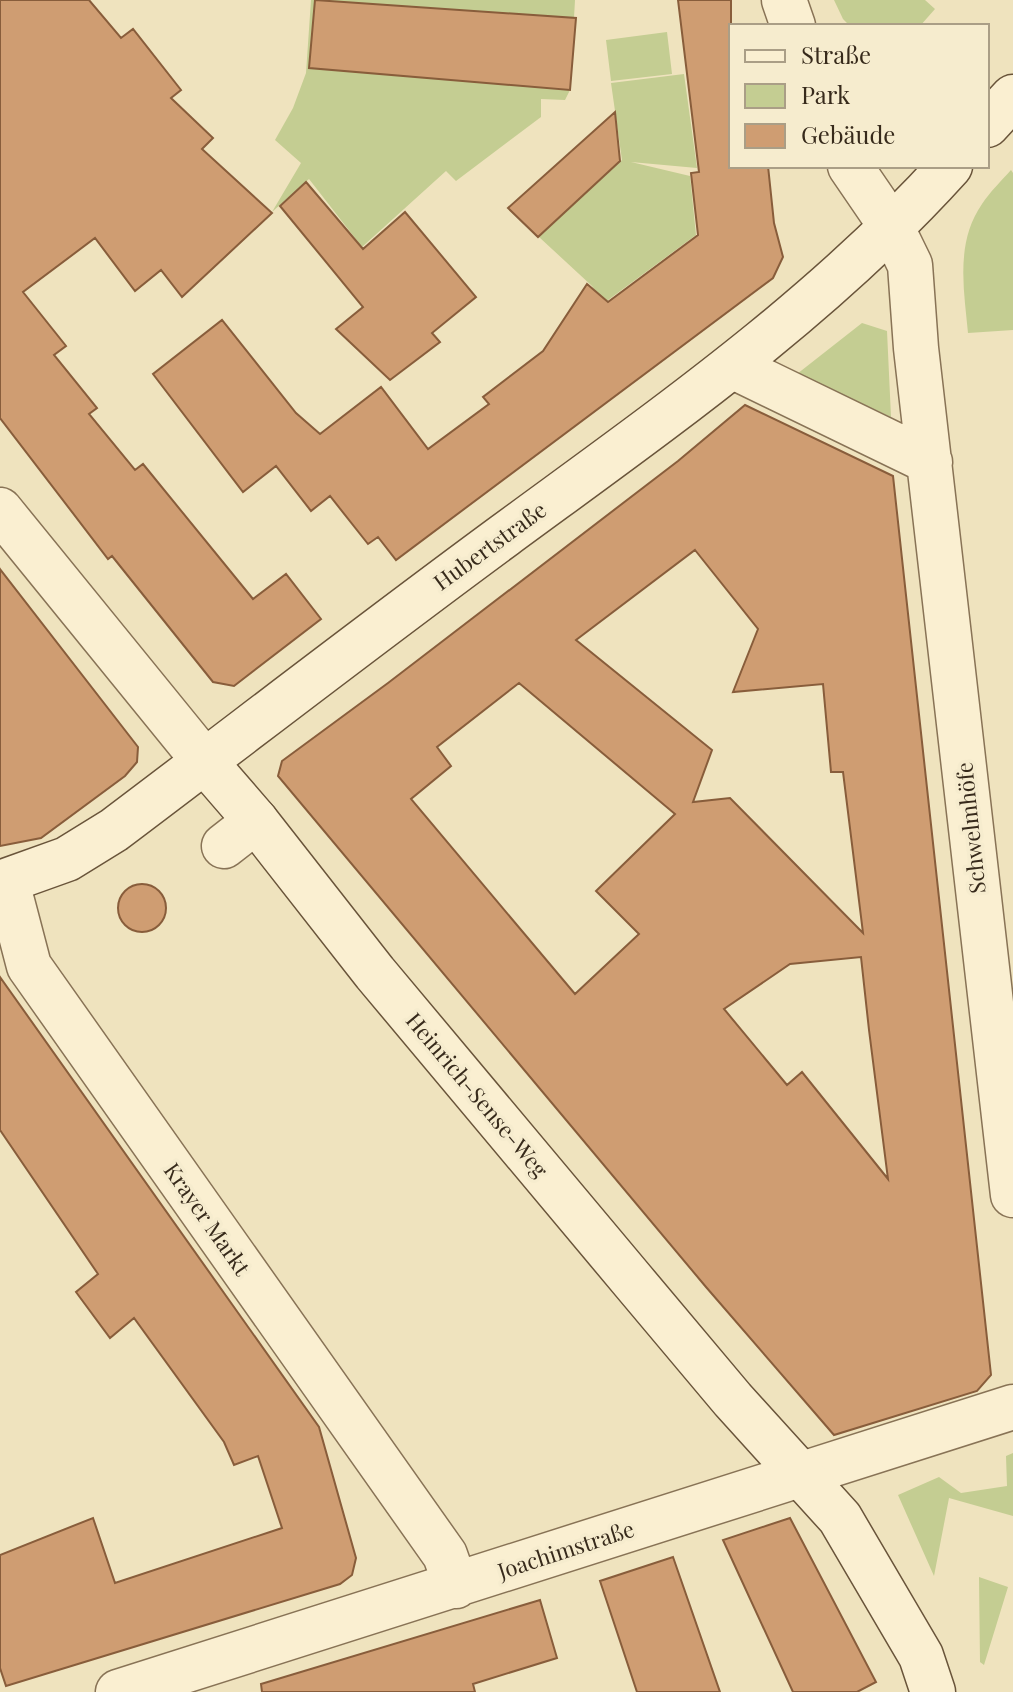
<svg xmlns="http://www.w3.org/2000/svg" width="1013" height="1692" font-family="'Playfair Display',serif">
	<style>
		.green { fill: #c4cd92 }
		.building { fill: #cf9d72; stroke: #885d3b; stroke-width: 2; fill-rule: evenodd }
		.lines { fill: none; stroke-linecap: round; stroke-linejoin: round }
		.street-casing { stroke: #887356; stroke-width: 47 }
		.secondary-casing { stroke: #69543a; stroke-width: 47 }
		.street { stroke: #faefd1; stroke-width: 44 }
		.secondary { stroke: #faefd1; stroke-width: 44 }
		.labels { text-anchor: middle; stroke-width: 7; stroke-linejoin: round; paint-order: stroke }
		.street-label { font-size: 22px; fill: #372a1b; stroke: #f6ecce }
	</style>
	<rect width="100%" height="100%" fill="#efe3be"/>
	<path class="green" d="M311,0H575L570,90L565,100L541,99V117L456,181L446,171L362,247L309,179L272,212L301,163L275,140L293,108L306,73Z
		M834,0H925L935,9L920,26H850L843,19Z
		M667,32L672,74L611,81L606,40Z
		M684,74L697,168L631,162L690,176L696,235L604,303L592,286L539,237L622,160L611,83Z
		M1011,170L1013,173V330L968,333C964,290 955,243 982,204C990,192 1001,181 1011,170Z
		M862,323L887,331L891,417L797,374Z
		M1013,1453V1516L949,1498L934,1576L898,1495L939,1477L961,1493L1007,1486L1006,1456Z
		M979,1577L1008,1587L984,1665L980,1662Z"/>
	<path class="building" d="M0,0H89L121,38L133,29L181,90L171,98L213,138L202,149L272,213L182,297L161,270L135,291L95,238L23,292L66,346L54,355L97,408L89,414L135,470L143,464L253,599L286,574L321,619L234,686L213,682L112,556L108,559L0,418Z
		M315,0L576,18L570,90L309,68Z
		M678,0H731V166H768L774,223L783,257L773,278L396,560L378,537L368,544L330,496L311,511L276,466L243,492L153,374L222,320L296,413L320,434L381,387L428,449L489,404L483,397L543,351L587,284L608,302L698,235L691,173L699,172Z
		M615,112L620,161L538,237L508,208Z
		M306,182L363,249L405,212L476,297L432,333L440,342L390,380L336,329L363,307L280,206Z
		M745,405L893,476L991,1375L977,1391L834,1435L706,1287L278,776L282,761L388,683L678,461ZM695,550L758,629L733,692L823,684L831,772H843L863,933L730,798L693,802L712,750L576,640ZM519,683L675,814L596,891L639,934L575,994L411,799L451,766L437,747ZM861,957L869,1030L888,1179L802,1072L787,1085L724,1009L790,964Z
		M0,569L138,747L137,762L125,776L41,838L0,846Z
		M118 908a24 24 0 1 1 48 0a24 24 0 1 1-48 0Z
		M0,977L319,1427L356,1558L352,1575L340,1584L6,1686L0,1668V1555L93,1518L115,1583L282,1528L258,1456L234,1465L224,1442L134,1318L110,1338L76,1292L98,1274L0,1130Z
		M790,1518L876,1682L857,1692H793L723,1540Z
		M673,1557L720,1692H637L600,1581Z
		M540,1600L557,1658L473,1684L475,1692H262L261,1684Z"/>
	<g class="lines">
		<g class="street-casing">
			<path id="street" d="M784,0L793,26
				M850,166L891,226L910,265L916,348L1013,1195
				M734,367L930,462
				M0,510L205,762
				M224,846L256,821
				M7,882L29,966L445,1555L456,1586
				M118,1692L1013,1407"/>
		</g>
		<g class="secondary-casing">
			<path id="secondary" d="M987,125L1013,97
				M205,762L256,821L375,973L633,1281L733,1400L840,1518L921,1656L933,1692
				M0,883L67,859L114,830C244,732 373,632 505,535C660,421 820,310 950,166"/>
		</g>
		<use href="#street" class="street"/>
		<use href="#secondary" class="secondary"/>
	</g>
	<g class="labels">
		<g class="street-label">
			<text transform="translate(490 546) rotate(-36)" y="8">Hubertstraße</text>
			<text transform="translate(971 828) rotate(-96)" y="8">Schwelmhöfe</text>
			<text transform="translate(477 1095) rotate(50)" y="8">Heinrich-Sense-Weg</text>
			<text transform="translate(207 1219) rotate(55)" y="8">Krayer Markt</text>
			<text transform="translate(566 1550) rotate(-18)" y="8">Joachimstraße</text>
		</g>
	</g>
	<rect x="729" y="24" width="260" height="144" fill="#f6ecce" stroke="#aa9e86" stroke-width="2"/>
	<rect x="745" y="50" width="40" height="12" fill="#faefd1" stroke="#aa9e86" stroke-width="2"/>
	<text x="801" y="64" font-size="24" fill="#372a1b">Straße</text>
	<rect x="745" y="84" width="40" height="24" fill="#c4cd92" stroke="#aa9e86" stroke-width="2"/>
	<text x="801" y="104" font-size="24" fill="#372a1b">Park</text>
	<rect x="745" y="124" width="40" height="24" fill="#cf9d72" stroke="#aa9e86" stroke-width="2"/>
	<text x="801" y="144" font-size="24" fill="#372a1b">Gebäude</text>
</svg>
